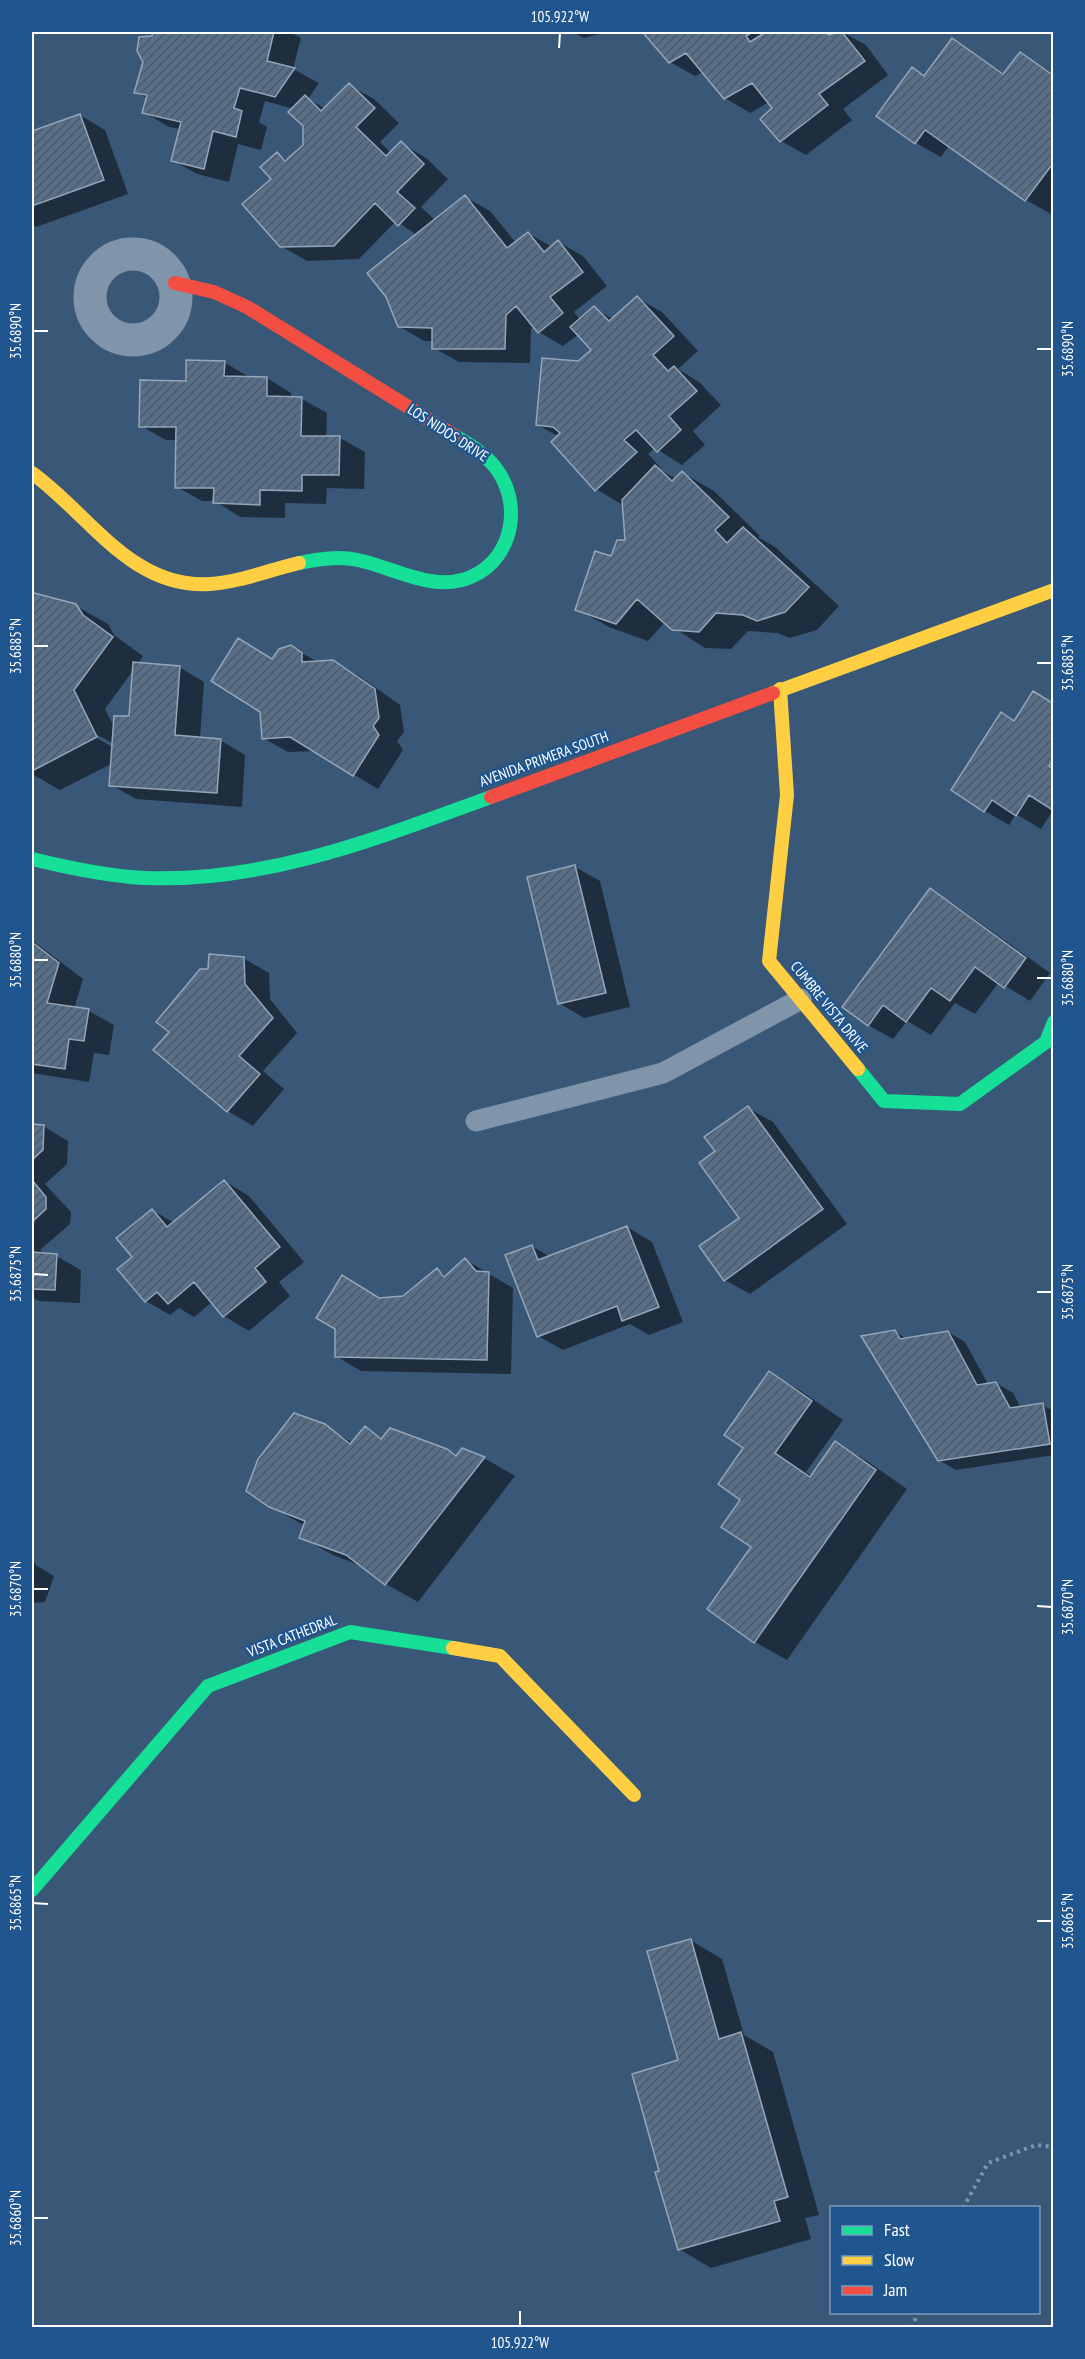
<svg xmlns="http://www.w3.org/2000/svg" width="1085" height="2359" font-family="'PT Sans Narrow',sans-serif">
	<style>
		.shadow { fill: #0007; fill-rule: evenodd }
		.building { fill: url(#building-hatch); stroke: #95a6b8; stroke-width: 1.5 }
		.lines { fill: none; stroke-linecap: round; stroke-linejoin: round }
		.path { stroke: #8195aa; stroke-width: 4; stroke-dasharray: 3 4.5; stroke-linecap: butt }
		.lane { stroke: #8195aa; stroke-width: 21 }
		.street { stroke: #8195aa; stroke-width: 33 }
		.fast { stroke: #16e098; stroke-width: 14 }
		.slow { stroke: #ffcf43; stroke-width: 14 }
		.jam { stroke: #f24e42; stroke-width: 14 }
		.ticks { fill: none; stroke: #fff; stroke-width: 2 }
		.labels { text-anchor: middle; stroke-width: 4.5; stroke-linejoin: round; paint-order: stroke }
		.street-label { font-size: 15px; fill: #fff; stroke: #205690 }
		.neatline { fill: none; stroke: #fff; stroke-width: 2 }
		.ticks-label { font-size: 15px; text-anchor: middle; fill: #fff }
	</style>
	<defs>
		<pattern id="building-hatch" width="6" height="6" patternUnits="userSpaceOnUse" patternTransform="scale(1.5)"><rect width="6" height="6" fill="#576f88"/><path d="M-1 1l2-2M0 6l6-6M5 7l2-2" fill="none" stroke="#505a64"/></pattern>
	</defs>
	<rect width="100%" height="100%" fill="#395777"/>
	<path class="shadow" d="M155,32H290L301,38L293,69L319,83L308,99L326,109L349,85L374,99L399,123L380,142L391,153L401,143L426,158L448,179L421,207L436,221L465,197L490,211L516,243L528,233L552,247L558,242L583,256L607,286L574,312L580,320L594,308L613,319L637,298L662,312L698,351L678,369L699,382L721,405L693,431L705,445L682,465L655,448L648,454L660,467L659,469L676,479L683,473L714,491L760,536L758,537L775,547L839,606L817,630L790,638L777,633L748,631L731,649L705,648L665,622L648,641L609,627L577,609L612,558L627,541L624,501L621,504L596,489L559,437L538,425L579,363L593,350L579,334L563,346L539,332L534,326L531,329L530,363L459,362L434,348V341H424L399,326L417,235L396,221L359,259L307,261L281,246L273,179L277,154L288,160L304,146L305,125L294,109L265,101L259,122L267,127L261,150L238,144L229,182L197,174L172,160L180,129L169,127L144,112L147,98L136,92Z
		M573,32H606L584,38Z
		M650,32H842L866,45L888,75L843,109L852,120L806,155L781,141L774,108L769,102L750,113L725,98L703,72L695,76L670,62L646,35Z
		M953,40L1005,74L1020,53L1054,74V211L1051,214L1026,200L949,145L941,157L916,143L926,77Z
		M80,115L105,130L128,194L36,227L32,225V133Z
		M224,362L249,377L267,378L291,393V399H302L327,413L326,438H340L365,452L364,489L327,488L326,504L285,503V518L240,517L215,501H202L177,487L178,440H166L141,426L187,382Z
		M34,595L76,606L108,624L114,635L143,656L138,664L179,667L204,682L200,739L220,740L245,755L242,807L136,799L111,785L113,763L60,790L32,774V600ZM134,669L131,718L115,729L105,709ZM92,732L114,744V748L90,734Z
		M291,647L318,662L333,661L359,676L400,705L404,732L397,741L403,750L378,789L315,751L288,752L263,738L273,660Z
		M1054,704V809L1041,829L1016,814L1009,825L985,811L1015,722Z
		M575,867L600,881L630,1007L584,1018L559,1003Z
		M930,890L955,905L1050,973L1030,1001L999,982L975,1014L955,1003L931,1035L907,1021L893,1039L868,1025Z
		M32,940L83,979L74,1009L89,1011L114,1025L109,1055L94,1053L89,1082L32,1073Z
		M243,958L269,973L270,999L297,1033L263,1071L284,1089L253,1126L228,1111L155,1050L171,1032L210,971Z
		M748,1108L773,1122L847,1224L750,1294L725,1280L741,1218L717,1151Z
		M32,1126H43L68,1141L67,1164L45,1184L71,1212L70,1224L40,1250L45,1255L56,1256L81,1270L80,1303L39,1301L32,1297Z
		M224,1181L249,1196L304,1262L279,1282L290,1296L249,1331L224,1316L212,1302L194,1317L179,1308L170,1315L146,1301L134,1257L152,1210L174,1223Z
		M627,1227L652,1242L683,1322L649,1335L630,1324L563,1350L538,1336L532,1246L550,1257Z
		M466,1260L513,1288L511,1374L361,1371L336,1356L380,1299L404,1297L437,1270L447,1276Z
		M894,1331L907,1339L948,1332L965,1342L988,1384L996,1383L1013,1393L1021,1408L1042,1405L1054,1411V1455L956,1470L939,1460Z
		M769,1373L801,1391L843,1420L806,1472L812,1476L835,1443L867,1461L907,1489L787,1660L755,1642L709,1609L753,1547L742,1500L745,1448Z
		M324,1426L353,1443L365,1428L383,1439L457,1457L484,1458L515,1476L418,1602L386,1584L364,1567L333,1555L301,1537L305,1526L270,1506Z
		M32,1560L37,1566L54,1576L45,1602L32,1603Z
		M690,1940L722,1959L744,2035L773,2052L819,2215L805,2218L811,2239L711,2268L679,2249L661,2172L680,2061Z"/>
	<path class="building" d="M153,32H274L267,61L295,68L275,97L240,88L234,108L242,111L236,137L213,131L204,169L171,161L181,122L142,113L147,95L134,93L143,62L137,51L139,37L152,36Z
		M648,32H753L746,36L750,42L766,32H827L829,35L836,32H842L865,61L819,94L828,105L780,142L760,119L772,108L752,83L724,99L686,53L669,63L644,34Z
		M952,38L1003,74L1020,52L1054,76V162L1025,201L925,130L915,144L876,116L912,67L924,76Z
		M349,83L375,108L356,127L386,156L401,141L424,164L397,192L415,208L398,226L375,203L334,246L280,247L242,204L271,179L260,167L277,152L285,161L303,145V126L288,112L305,95L321,111Z
		M80,114L104,180L32,206V131Z
		M465,195L507,248L528,232L544,252L558,240L583,272L550,297L563,313L538,333L516,306L506,315L505,349H432V328L398,327L386,297L367,273Z
		M637,296L674,336L653,355L668,371L674,366L697,391L669,416L681,430L657,452L636,430L624,440L637,452L595,491L551,442L560,433L553,427L536,425L542,358L578,361L591,350L570,327L594,306L609,321Z
		M186,360L225,361L224,376L267,377V396L302,397L301,436H340L339,475H302V491L260,490V505L213,503L214,488H175L176,427H139L140,380L186,381Z
		M655,465L672,481L682,471L729,517L715,530L727,543L743,527L809,587L785,612L757,621L743,615L716,613L699,632L672,630L637,599L616,624L575,610L595,551L611,556L617,540H625L622,500Z
		M34,593L76,604L83,615L113,637L74,690L97,737L32,771V597Z
		M238,638L272,659L279,649L291,645L302,653V662L333,660L375,689L379,718L373,726L379,735L353,776L290,737L262,739L260,712L211,681Z
		M133,662L180,666L175,735L221,739L217,793L109,786L114,716H129Z
		M1033,691L1054,704V759L1049,766L1054,769V811L1029,795L1016,816L992,800L984,812L951,790L1001,712L1014,721Z
		M575,865L606,993L558,1004L527,877Z
		M930,888L1026,958L1004,988L975,967L950,1001L931,988L906,1022L883,1005L868,1026L842,1007Z
		M32,942L59,963L47,1003L89,1009L84,1041L69,1039L65,1069L32,1064Z
		M209,954L244,957L245,984L273,1018L239,1056L260,1074L227,1112L153,1050L169,1032L156,1022L200,969H208Z
		M748,1106L823,1209L724,1281L699,1246L739,1218L699,1163L715,1151L704,1137Z
		M32,1124L44,1125L43,1150L32,1160Z
		M32,1180L46,1197V1209L32,1222Z
		M224,1180L280,1247L255,1268L266,1282L223,1317L194,1282L168,1304L157,1292L145,1302L117,1269L132,1257L116,1238L152,1209L167,1227Z
		M627,1226L659,1307L622,1321L617,1306L537,1337L505,1255L532,1245L538,1260Z
		M32,1252L57,1254L55,1290L32,1289Z
		M465,1258L476,1271L489,1272L487,1360L335,1357V1329L316,1318L342,1275L379,1298L403,1296L437,1268L444,1277Z
		M895,1330L900,1339L948,1331L977,1385L996,1382L1010,1408L1043,1403L1050,1444L938,1461L861,1336Z
		M769,1371L812,1401L775,1453L810,1477L835,1441L876,1470L754,1643L707,1609L751,1547L721,1527L740,1500L718,1484L743,1448L724,1435Z
		M294,1413L325,1424L350,1444L365,1426L381,1439L390,1428L447,1449L456,1456L462,1448L485,1457L385,1585L346,1555L299,1538L305,1521L269,1507L246,1491L258,1459Z
		M691,1939L719,2039L741,2032L788,2197L774,2201L780,2221L678,2250L655,2172L659,2171L632,2074L678,2060L647,1951Z"/>
	<g class="lines">
		<path class="path" d="M963,2208L988,2163L1036,2145L1054,2147
			M912,2328L918,2312"/>
		<path class="lane" d="M476,1121L663,1073L801,999"/>
		<path class="street" d="M90 297a43 43 0 1 1 86 0a43 43 0 1 1-86 0Z"/>
		<path class="fast" d="M299,563C319,559 338,556 358,560C395,568 436,594 473,576C515,556 522,501 495,467C484,453 470,445 455,436
			M32,859C69,868 106,876 144,878C266,883 378,838 491,797
			M858,1069L884,1101L960,1104L1046,1042L1054,1022
			M32,1890L208,1686L350,1632L453,1648"/>
		<path class="slow" d="M32,473C89,514 131,589 210,584C240,582 269,570 299,563
			M780,689L787,795L769,961L858,1069
			M773,693L1054,590
			M453,1648L500,1656L634,1795"/>
		<path class="jam" d="M175,283L214,292L247,307L455,436
			M491,797L773,693"/>
	</g>
	<path class="ticks" d="M559,48L560,33M33,331H48M1037,349H1052M33,646H48M1037,663H1052M33,960H48M1037,978H1052M33,1274L48,1275M1037,1292H1052M33,1589H48M1037,1606L1052,1607M33,1903L48,1904M1037,1921H1052M33,2218H48M520,2326V2311"/>
	<g class="labels">
		<g class="street-label">
			<text transform="translate(448 433) rotate(33)" y="5">LOS NIDOS DRIVE</text>
			<text transform="translate(544 759) rotate(-20)" y="5">AVENIDA PRIMERA SOUTH</text>
			<text transform="translate(829 1007) rotate(51)" y="5">CUMBRE VISTA DRIVE</text>
			<text transform="translate(292 1636) rotate(-21)" y="5">VISTA CATHEDRAL</text>
		</g>
	</g>
	<rect width="1085" height="2359" fill="none" stroke="#205690" stroke-width="66"/>
	<rect x="830" y="2206" width="210" height="108" fill="#205690" stroke="#799abc" stroke-width="1.5"/>
	<rect x="842" y="2226" width="30" height="9" fill="#16e098" stroke="#799abc" stroke-width="1.5"/>
	<text x="884" y="2236" font-size="18" fill="#ffffff">Fast</text>
	<rect x="842" y="2256" width="30" height="9" fill="#ffcf43" stroke="#799abc" stroke-width="1.5"/>
	<text x="884" y="2266" font-size="18" fill="#ffffff">Slow</text>
	<rect x="842" y="2286" width="30" height="9" fill="#f24e42" stroke="#799abc" stroke-width="1.5"/>
	<text x="884" y="2296" font-size="18" fill="#ffffff">Jam</text>
	<rect x="33" y="33" width="1019" height="2293" class="neatline"/>
	<g class="ticks-label">
		<text x="560" y="22">105.922°W</text>
		<text transform="translate(16 331) rotate(-90)" y="5">35.6890°N</text>
		<text transform="translate(1068 349) rotate(-90)" y="5">35.6890°N</text>
		<text transform="translate(16 646) rotate(-90)" y="5">35.6885°N</text>
		<text transform="translate(1068 663) rotate(-90)" y="5">35.6885°N</text>
		<text transform="translate(16 960) rotate(-90)" y="5">35.6880°N</text>
		<text transform="translate(1068 978) rotate(-90)" y="5">35.6880°N</text>
		<text transform="translate(16 1274) rotate(-90)" y="5">35.6875°N</text>
		<text transform="translate(1068 1292) rotate(-90)" y="5">35.6875°N</text>
		<text transform="translate(16 1589) rotate(-90)" y="5">35.6870°N</text>
		<text transform="translate(1068 1607) rotate(-90)" y="5">35.6870°N</text>
		<text transform="translate(16 1903) rotate(-90)" y="5">35.6865°N</text>
		<text transform="translate(1068 1921) rotate(-90)" y="5">35.6865°N</text>
		<text transform="translate(16 2218) rotate(-90)" y="5">35.6860°N</text>
		<text x="520" y="2348">105.922°W</text>
	</g>
</svg>
